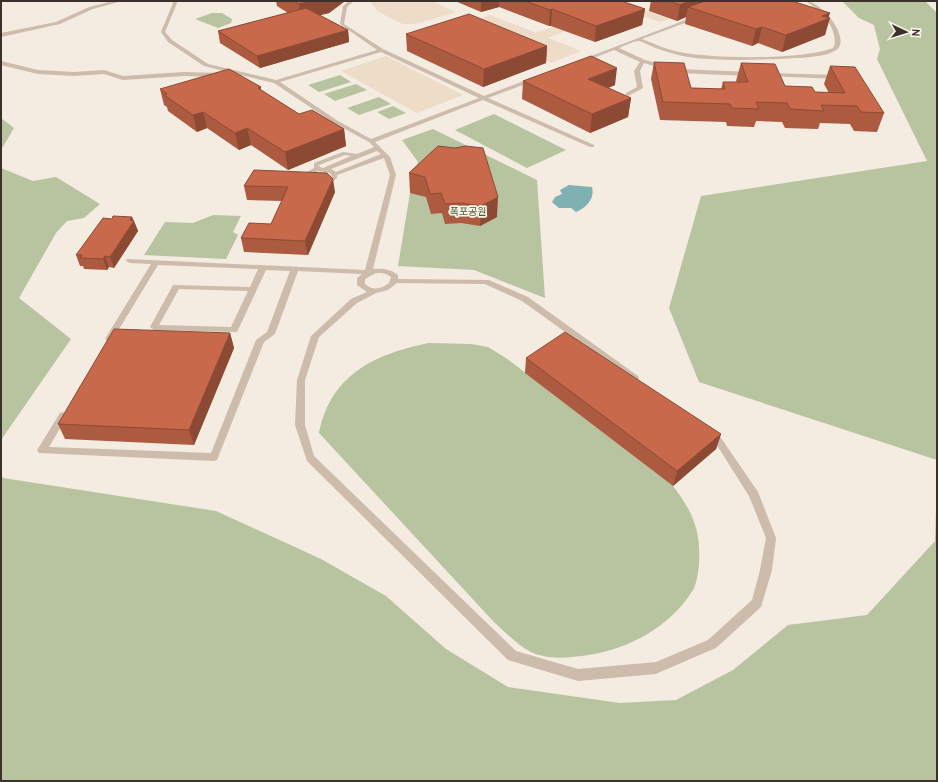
<svg xmlns="http://www.w3.org/2000/svg" width="938" height="782" font-family="'PT Sans','Noto Sans KR',sans-serif">
	<style>
		.green { fill: #b8c4a0 }
		.plaza { fill: #ecdcc8 }
		.water { fill: #7fb0b2 }
		.lines { fill: none; stroke-linecap: round; stroke-linejoin: round }
		.service { fill: #cdbbac; fill-rule: evenodd }
		.minor { fill: #cdbbac; fill-rule: evenodd }
		.wall { fill: #ac5a40 }
		.shaded-wall { fill: #8c4a34 }
		.building { fill: #c8694b; stroke: #8c4a34 }
		.labels { text-anchor: middle; stroke-width: 3.5; stroke-linejoin: round; paint-order: stroke }
		.far-park-label { font-size: 10px; fill: #4a5a2e; stroke: #fbf5ee }
	</style>
	<rect width="100%" height="100%" fill="#f4ebe1"/>
	<path class="green" d="M842,1L926,2L937,13V460L699,382L669,308L701,196L927,161L877,59L880,49L874,25L859,18Z
		M212,13H222L232,19L231,23L218,28L195,19Z
		M340,75L351,82L319,92L308,85Z
		M356,84L367,90L335,101L324,94Z
		M379,97L391,104L359,115L347,108Z
		M393,106L406,113L389,119L377,112Z
		M494,114L566,150L527,168L455,130Z
		M1,118L14,128L1,150Z
		M433,129L537,180L545,298L474,270L398,266L410,193L418,162L402,140Z
		M1,168L33,181L56,177L100,204L84,218L67,221L56,233L19,298L71,339L1,440Z
		M213,215L241,216L233,232L238,235L226,259L144,255L165,222L193,223Z
		M429,343L471,344L488,347L506,358L673,486C693,512 701,531 699,564C698,572 697,583 693,590C670,627 629,649 588,655C569,658 548,660 531,652C517,645 505,632 493,621L319,433C331,374 375,354 429,343Z
		M1,473L3,478L216,511L321,559L386,596L446,649L508,687L620,703L676,700L733,670L788,625L867,615L935,541L937,481V781H1Z"/>
	<path class="plaza" d="M373,1H431L456,12L416,24H403L377,11L371,2Z
		M588,1H635L630,3L643,7L641,9L669,19L660,22L628,11Z
		M490,15L536,33L566,22L578,26L548,38L581,51L551,63L460,24Z
		M386,56L463,95L417,113L341,71Z"/>
	<path class="water" d="M569,185L592,187C595,199 586,208 576,212L571,208H559L552,202L555,197L562,194L560,190Z"/>
	<g class="lines">
		<path class="service" d="M171,1H176L177,3L165,32L172,40L208,64L276,80L377,50L340,24L343,6L349,1H354L347,7L344,24L383,49L484,96L532,78H536V80L488,98L594,145V147H590L483,100L375,142L390,157L396,175L373,269C382,268 391,269 398,275V279L489,280L528,297L638,376L639,378L638,380H632L522,301L485,284L397,283L388,290L376,293L357,303L319,337L305,380V425L314,456L516,651L578,669L656,662L708,640L752,600L760,570L766,538L749,496L713,439L705,433L707,431H713L719,435L758,492L776,538L772,570L761,607L716,648L660,672L656,674L578,681L508,660L307,461L295,425L297,380L311,336L351,299L367,292L357,285V278L362,274L298,271L275,334L264,342L217,460L214,461L39,453L37,450L39,447L60,413L63,412L68,415L49,447L211,453L256,340L267,332L290,271L266,270L237,332L154,330L150,327L173,285L250,287L258,269L158,265L113,339L109,342L105,339L151,264L130,263L126,261L127,259L365,270L390,175L384,158L337,175V178C327,187 314,188 303,180V174L314,168V163L343,152L357,154L374,147L369,142L334,123L274,83L204,66L168,42L161,32L173,3ZM381,52L479,98L371,139L338,121L280,82ZM377,151L381,154L336,172L331,169ZM345,155L351,156L323,168L320,167L319,165ZM318,171L330,173L332,177C324,182 317,183 308,178L309,175ZM376,273C382,273 386,273 391,277L389,283C381,289 373,291 365,284V279ZM179,289L248,291L231,327L159,325Z
			M806,1C820,1 845,31 840,45C838,51 832,52 828,54C813,58 795,58 779,59C749,60 718,61 688,57C676,55 664,51 653,47C649,45 643,42 639,41C633,41 624,46 619,48L645,60L678,69L750,72L753,74L750,76L678,73L644,63L640,71L643,88L628,96L626,95V93L637,87L634,71L640,62L614,50L583,62L578,61L696,16H698V18L642,39C655,44 667,50 680,52C714,59 802,60 833,48C839,38 829,20 821,13C817,8 810,5 806,1Z
			M1,61L38,70L74,72L104,70L123,76L184,72L221,73L224,75L221,77L184,76L123,80L104,74L74,76L38,74L1,65Z
			M769,73L838,75L841,77L838,79L767,76L766,75Z"/>
		<path class="minor" d="M113,1H122L93,9L60,24L1,37V33L56,22L89,7Z"/>
	</g>
	<path class="wall" d="M276,1H345L329,13L319,15L348,30L349,42L260,68L220,43L218,31L288,13L277,6Z
		M455,1H621L645,9L642,25L595,42L551,26H549L499,7L481,12Z
		M651,1H792L828,18L825,35L782,52L758,43L752,46L685,24L686,17L677,21L649,11Z
		M406,34L547,46L546,63L483,87L407,51Z
		M654,62L691,88L721,89L723,82H737L736,81L741,63L785,86L815,92L829,93L824,84L830,66L884,113L877,132L854,131L850,124L820,123L818,129L785,128L782,122L756,121L754,127L727,126L726,122L660,120L651,79Z
		M523,81L615,85L608,88L631,98L628,117L590,133L522,99Z
		M261,87V90L299,114L344,129L346,146L288,170L251,145L239,150L207,128L197,132L168,111L167,107L164,105L160,89Z
		M438,146L497,217L480,226L461,223L445,224L442,213L431,214L426,197L410,193L409,173Z
		M254,170L335,192L308,255L244,252L241,238L271,224L282,201L247,200L244,186Z
		M132,217L138,231L114,268L109,267L107,270L84,269L83,266H80L76,255L112,219Z
		M230,333L234,348L194,445L65,439L58,424Z
		M526,358L721,434L716,449L673,486L525,373Z"/>
	<path class="shaded-wall" d="M311,1H345L329,13L301,20L299,4Z
		M481,1H499V7L481,12Z
		M690,1H716L688,7L686,17L677,21L680,5Z
		M552,9L551,26H549L550,10Z
		M645,9L642,25L595,42L596,26Z
		M830,13L828,19L830,18L825,35L782,52L786,35L822,16Z
		M762,27L758,43L752,46L756,29Z
		M348,30L349,42L260,68L257,56Z
		M547,46L546,63L483,87L484,69Z
		M617,68L615,85L586,97L588,79Z
		M631,98L628,117L590,133L592,114Z
		M203,112L207,128L197,132L193,115Z
		M247,128L251,145L239,150L235,133Z
		M344,129L346,146L288,170L285,152Z
		M333,179L335,192L308,255L305,241Z
		M498,197L497,217L480,226L481,206Z
		M132,217L134,222V221L138,231L114,268L110,257Z
		M105,256L109,267L107,270L103,259Z
		M230,333L234,348L194,445L189,430Z
		M721,434L716,449L673,486L677,471Z"/>
	<path class="building" d="M294,1H311L299,4Z
		M525,1H621L645,9L596,26L552,9L550,10Z
		M669,1H690L680,5Z
		M705,1H792L830,13L822,16L830,18L786,35L762,27L756,29L688,7Z
		M306,8L348,30L257,56L218,31Z
		M469,14L547,46L484,69L406,34Z
		M591,56L617,68L588,79L631,98L592,114L523,81Z
		M654,62L684,63L691,88L725,89L723,82H748L741,63L775,64L785,86L812,87L815,92L845,93L830,66L855,67L884,113L861,112L857,106L821,105L824,111L790,109L787,103L756,102L759,109L732,108L730,104L663,102Z
		M229,69L261,87L258,88L299,114L312,110L344,129L285,152L247,128L235,133L203,112L193,115L164,95L167,94L160,89Z
		M438,146L455,148L466,146L483,148L498,197L481,206L461,203L445,204L441,193L430,194L425,177L409,173Z
		M254,170L327,173L333,179L305,241L241,238L249,223L271,224L288,187L244,186Z
		M113,216L132,217L130,220L134,221L110,257L105,256L103,259L80,258L82,255H76L103,218L112,219Z
		M114,329L230,333L189,430L58,424Z
		M565,332L721,434L677,471L526,358Z"/>
	<g class="labels">
		<g class="far-park-label">
			<text x="468" y="215">폭포공원</text>
		</g>
	</g>
	<rect width="938" height="782" fill="none" stroke="#3b302b" stroke-width="4"/>
	<g transform="translate(906 32) rotate(94)" stroke="#fbf5ee" stroke-width="3" paint-order="stroke">
	<path d="M0-3L7 15L0 10L-7 15Z" fill="#3b302b"/>
	<text y="-6" font-size="11" font-weight="bold" text-anchor="middle" fill="#3b302b">N</text>
	</g>
</svg>
